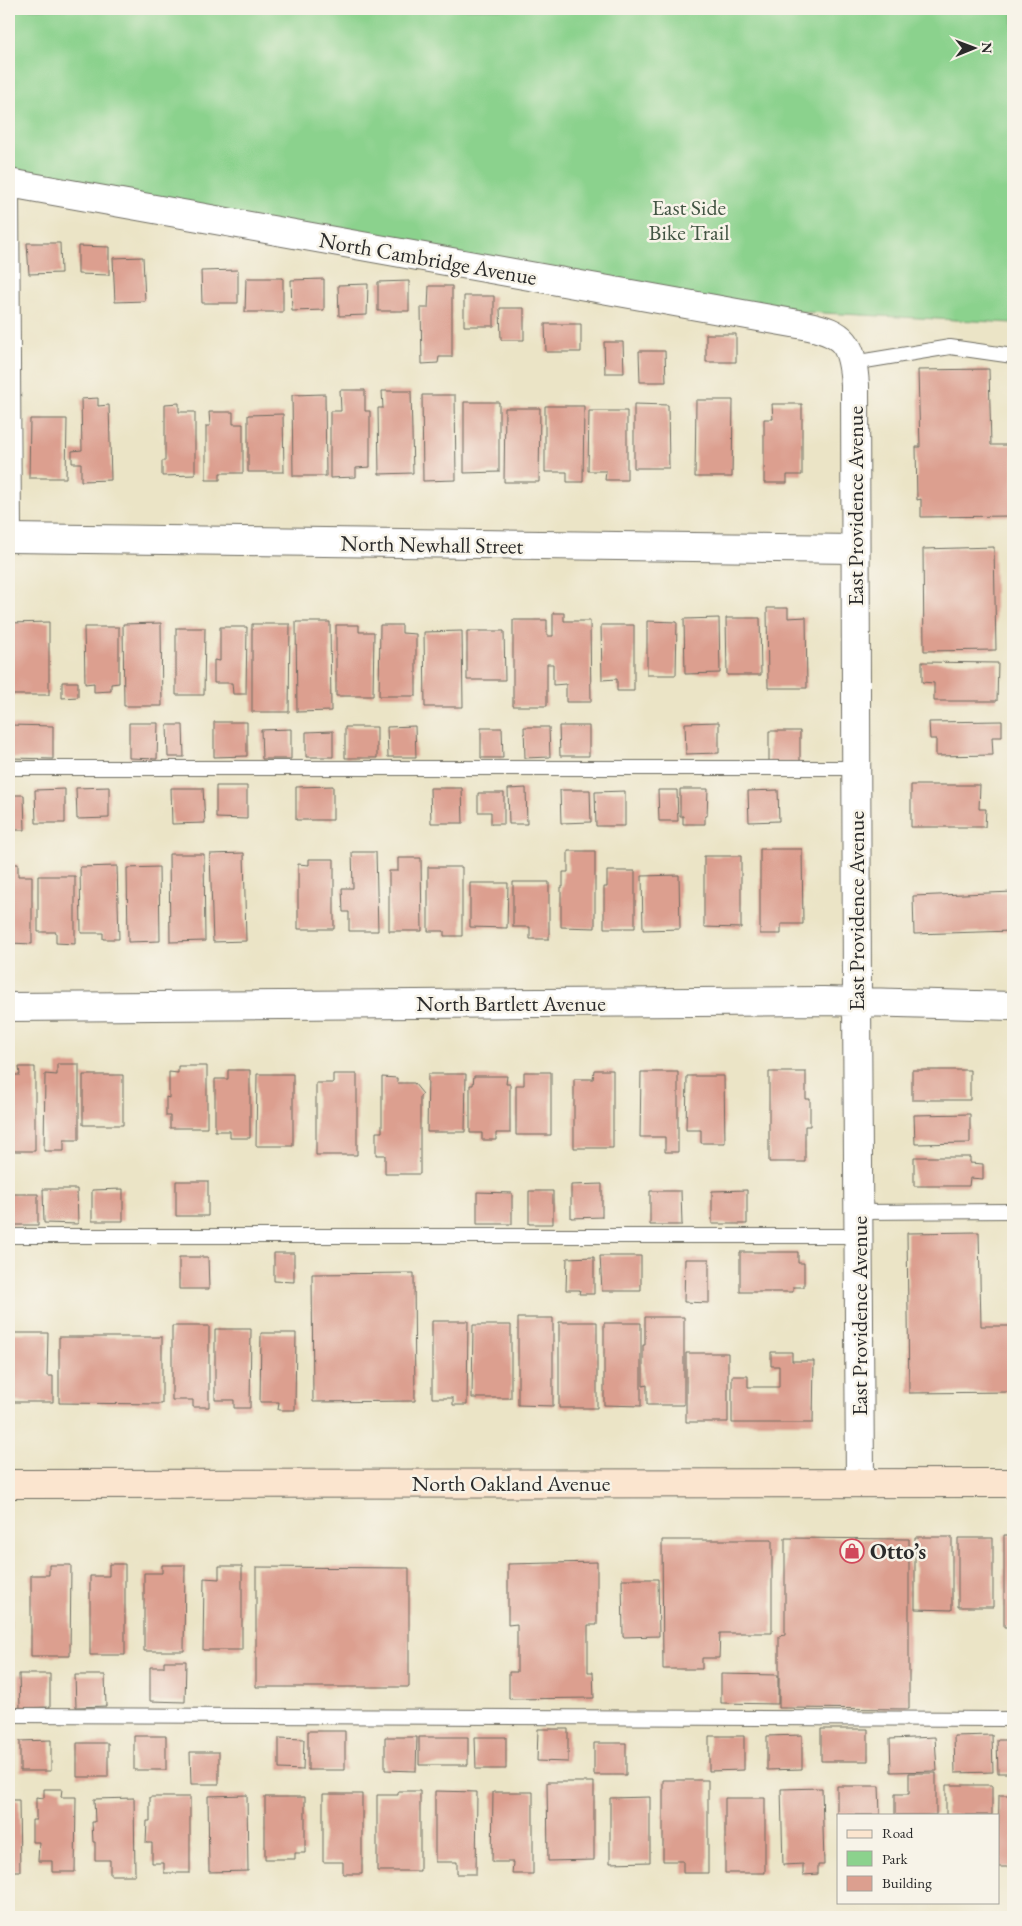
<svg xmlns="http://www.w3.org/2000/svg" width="1022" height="1926" font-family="'EB Garamond',serif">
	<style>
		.green { fill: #8bd28d; stroke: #5b7e5c }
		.building { fill: #dc9f8f }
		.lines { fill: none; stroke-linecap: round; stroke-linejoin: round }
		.lane-casing { stroke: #6e6c61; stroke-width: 16 }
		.street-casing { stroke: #6e6c61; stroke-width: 30 }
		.secondary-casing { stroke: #6e6c61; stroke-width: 30 }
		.lane { stroke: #fff; stroke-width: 14 }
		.street { stroke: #fff; stroke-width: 28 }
		.secondary { stroke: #fbe5cf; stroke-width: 28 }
		.labels { text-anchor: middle; stroke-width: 5; stroke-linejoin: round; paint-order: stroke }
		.park-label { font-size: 22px; fill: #435544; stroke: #f7f3e8 }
		.street-label { font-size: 22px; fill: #2b2b2b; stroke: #f7f3e8 }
		.poi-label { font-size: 22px; font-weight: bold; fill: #2b2b2b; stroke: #f7f3e8; text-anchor: start }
	</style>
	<rect width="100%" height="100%" fill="#f7f3e8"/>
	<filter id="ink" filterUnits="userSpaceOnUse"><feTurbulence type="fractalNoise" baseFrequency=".02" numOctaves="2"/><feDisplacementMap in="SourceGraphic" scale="10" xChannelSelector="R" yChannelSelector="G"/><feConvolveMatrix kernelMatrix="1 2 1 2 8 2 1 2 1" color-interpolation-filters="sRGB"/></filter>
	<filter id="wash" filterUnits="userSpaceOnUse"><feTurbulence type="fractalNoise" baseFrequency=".0096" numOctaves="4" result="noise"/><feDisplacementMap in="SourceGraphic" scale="20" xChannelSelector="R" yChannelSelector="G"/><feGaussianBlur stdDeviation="1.12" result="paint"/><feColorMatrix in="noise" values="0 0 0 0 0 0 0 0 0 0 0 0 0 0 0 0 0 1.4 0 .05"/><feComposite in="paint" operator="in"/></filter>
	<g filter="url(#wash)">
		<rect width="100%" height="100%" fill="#ebe4c6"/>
		<path class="green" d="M9,9H1013V323L691,306L9,174Z"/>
		<g id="blocks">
			<path class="building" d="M27,243H60L61,273L29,274Z
				M78,246L109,247V275L78,274Z
				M143,257L145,301L115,302L113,258Z
				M238,270V303H202L201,271Z
				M246,278H283V312H245Z
				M324,279V310L292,311L291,280Z
				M409,281V311H378V282Z
				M368,284L367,315L339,316L338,285Z
				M429,286H452V357H439L438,363L422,364L421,308H428Z
				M464,296H494V326H464Z
				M500,308H524V340H501Z
				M545,324H581V352H546Z
				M706,334H736V362H706Z
				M604,342H623L624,373H605Z
				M639,351H665L666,382H640Z
				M989,369L991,445H1013V516L921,517V499L917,500L916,447H920L918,370Z
				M340,390H365V411H370V467L356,468V477L330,478V411H341Z
				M382,391H411L413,473L379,474L378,408H383Z
				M325,394L326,476H293L292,395Z
				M422,395H455L456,480L423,481Z
				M98,398V406L109,405L111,480L81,481V463H72V451L82,450L81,399Z
				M696,400H733L732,477H695Z
				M464,402H499V472L464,473Z
				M179,403V412H195V475L162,476V461H165V404Z
				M634,404L668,405L669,468H634Z
				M772,404H802V475H787V483H764V419H773Z
				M545,406H584L583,482H567V472H545Z
				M505,408H540L539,482H504Z
				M589,411H627V480H605L606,471H588Z
				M209,412H233V424H243V473H220V480H206V426H210Z
				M283,414L284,472H248V415Z
				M30,419H67L66,478H29Z
				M994,547L996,650L924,651L923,549Z
				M767,608H788V618L806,617L807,688H768Z
				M553,613H564V621H590L591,702H566V684L553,685V664H547V706H513V620H547V636H553Z
				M719,618L720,673L685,674L684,619Z
				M726,618H760L761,675H727Z
				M647,621L677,622L676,675H647Z
				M49,622V695H9V623Z
				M296,622H330L331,711L297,712Z
				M161,623L162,706H124L123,624Z
				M252,624H290L289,712H252Z
				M336,625H359V632H374L373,696H336Z
				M380,625H402V633L416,634V696H379Z
				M601,625H634V691H617V679L602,680Z
				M84,627H119V683L111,684V691L94,692V683L85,684Z
				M220,627H247L246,694H233L232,683H214V660L220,661Z
				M176,628H205L204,695H176Z
				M462,631L463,707H425L424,632Z
				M467,631H504L505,680H467Z
				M922,662L998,663L997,701H934V683L922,682Z
				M62,682H78V697L62,698Z
				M1002,721V737H992L993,755L936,756V739H930L929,722Z
				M214,722H247V756L214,757Z
				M719,722V753L686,754L685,723Z
				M129,723H158L157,759L129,758Z
				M9,725L53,726V759L9,758Z
				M167,725H183L184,757H168Z
				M415,726L416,757H388L387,727Z
				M559,726H589V756H560Z
				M345,727H377V758H345Z
				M524,727H549L550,757L525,758Z
				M481,728H502L503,758H481Z
				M291,729V759H262L261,730Z
				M333,731V757H306V732Z
				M769,731H800V763H769Z
				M911,785H980L979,809H986L985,827H911Z
				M216,786H247V819L216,818Z
				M333,786V820H296V787Z
				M109,787V818L77,819L76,788Z
				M171,788H203L205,823L172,824Z
				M430,788H462L463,823H431Z
				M526,788L527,824H509L508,789Z
				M65,789V823H36L35,790Z
				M680,789H708L707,816H705V824H683V816H680Z
				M560,790H590L591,822L561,823Z
				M658,790H677L678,821H659Z
				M778,790L779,821L749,822L748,791Z
				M625,791V826H596L595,792Z
				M478,793H504V824H491V812H478Z
				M9,795H24L25,830H9Z
				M760,849H802L803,924H781V934H760Z
				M568,851H595V928L561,927V887H563V872H568Z
				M352,852H376L378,931H349V912H343L342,888H353Z
				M244,853L246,941L213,942L210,854Z
				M169,854H204L205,941L170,942Z
				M704,856H741V928L704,927Z
				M398,858H421L422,931H389V871H398Z
				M309,859H334V929H298V864L309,865Z
				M9,864H18V876H32V944L10,943L11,934H9Z
				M117,866L119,939H103V933H81L80,867Z
				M159,867L160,941L128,942L127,868Z
				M428,867H462V936H444V931H428Z
				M607,871H635V928H604V887H607Z
				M679,875L680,929L643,930L642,876Z
				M38,876H75V944L56,943V932H38Z
				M513,882H549V939H530V927H513Z
				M470,883H508L507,928L470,927Z
				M1013,892V931L914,934L913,896Z
				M57,1064H79V1140H64V1151H44L45,1074L57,1075Z
				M178,1066H207V1128H170V1116H166V1097L169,1098V1072L178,1073Z
				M19,1067H35V1151H9V1075H20Z
				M228,1070H250V1138H230V1131H215V1079H228Z
				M594,1070H613V1148H574V1079H593Z
				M912,1070H970V1100H912Z
				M524,1072H551V1135H516V1085H524Z
				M641,1072H678V1152H665V1137H640Z
				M769,1072H806V1099H810V1126H805V1162H769Z
				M257,1074H293V1146H256Z
				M333,1074H357V1155H316V1083H333Z
				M428,1074H466L465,1132H427Z
				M83,1075H123V1125H83Z
				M474,1076H507L506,1084H510V1133H496V1140H482V1133H470V1085H473Z
				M687,1076H724L725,1143H701V1130H686Z
				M382,1077L397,1078V1083H414L423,1094L420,1096V1174H385V1155H376V1132H382Z
				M970,1114V1143L915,1144L914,1115Z
				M914,1157H970V1163L983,1164V1179L970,1178L969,1186H914Z
				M176,1181H208V1216H176Z
				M602,1184V1217L571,1218V1185Z
				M43,1189H77L78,1224L44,1223Z
				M123,1189V1221H92V1190Z
				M747,1190V1224H712V1191Z
				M529,1191H553V1224H529Z
				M650,1191H681L682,1225H650Z
				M477,1192L512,1193V1224H477Z
				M9,1194H38V1225H9Z
				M979,1232L981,1326H1013V1392L909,1393L907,1233Z
				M740,1252H798V1263H804V1287H793V1292H740Z
				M274,1253H294V1282L274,1281Z
				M600,1256H641V1291H602Z
				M179,1257H208L209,1289H179Z
				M594,1257V1294H579L580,1290H566L567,1258Z
				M685,1259H709V1303L684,1302Z
				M414,1273L415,1401L313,1402L312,1274Z
				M645,1317H684V1405H647V1385L643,1386V1345H645Z
				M518,1318H553V1406L518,1405Z
				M432,1321H468L467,1405H453V1398H432Z
				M559,1322H597V1408H559Z
				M604,1323H641V1406L604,1405Z
				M473,1325H511V1398H472Z
				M172,1326H209V1407H193V1400H172Z
				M215,1329H251L250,1408H234V1400H215Z
				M9,1333H48L47,1376H53V1402H9Z
				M261,1333H296L295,1410H278L279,1402H260Z
				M59,1337H162V1404L59,1403Z
				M771,1352H792V1361H814L813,1423H732V1376H748V1387H779V1366H771Z
				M686,1353H728V1422H686Z
				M1004,1535H1013V1627H1004Z
				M915,1537H952V1610L915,1609Z
				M785,1538L909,1539V1709L779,1708V1636L785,1635Z
				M958,1538H993V1607H958Z
				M662,1540H772V1633H720L719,1658H702V1669H663Z
				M597,1562V1625H588V1672H593L594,1698L509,1699V1672H517V1624L508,1625V1564Z
				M109,1564H125V1655H90V1576H109Z
				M9,1565H11V1655H9Z
				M49,1565H71L70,1656H31V1575H49Z
				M162,1565H185L184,1651H144V1573H162Z
				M219,1566H242V1650H203L204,1578L219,1579Z
				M256,1567L409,1568V1687H256Z
				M622,1579H658L659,1636L623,1637Z
				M164,1661H186L185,1702L150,1701V1667H164Z
				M19,1674H50V1707L20,1708Z
				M721,1674L778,1675V1704L721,1703Z
				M75,1675H105L106,1706L76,1707Z
				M538,1729H568V1762L537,1761Z
				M821,1729H868V1761H821Z
				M308,1731H345V1770H308Z
				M802,1735V1769L767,1770V1736Z
				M992,1735L993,1772L955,1773L954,1736Z
				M134,1736H166V1770H134Z
				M709,1736H744V1770L709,1771Z
				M385,1737H417L416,1771L385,1770Z
				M419,1737H468V1765H419Z
				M475,1737H506V1769H476Z
				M935,1737L937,1771L891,1772L890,1739Z
				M279,1738L304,1739L303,1770L279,1769Z
				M51,1740V1771H20V1741Z
				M997,1740H1013V1773H998Z
				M77,1743H108V1777H77Z
				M594,1743H626V1775H594Z
				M190,1752H219V1784H191Z
				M909,1773H936V1815H895V1794H909Z
				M663,1780H708V1873H683V1861H663Z
				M547,1782H594V1860L548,1861Z
				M946,1785H992V1815H946Z
				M837,1786H879L880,1815H837Z
				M822,1788L824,1865H818V1874L803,1875V1864L783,1865L781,1789Z
				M44,1789H62L61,1797H76L75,1872H52V1861H38L39,1842H32V1820H36V1797L44,1798Z
				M398,1791H420V1871H377V1795H398Z
				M435,1791L477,1792L476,1874H457V1862H435Z
				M493,1792H533V1874H512L513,1862H492Z
				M323,1794H362V1874H343V1862H323Z
				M247,1795L248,1871L209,1872L208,1796Z
				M999,1795H1013V1867H998Z
				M150,1797H190V1873H164V1863H152V1843H146L147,1821H150Z
				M265,1797H305V1853H295V1859H265Z
				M650,1797V1862L610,1863V1798Z
				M134,1798L135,1875H110V1860H95V1842H93L92,1822H95L94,1799Z
				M725,1798H765V1873H725Z
				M9,1800H19L20,1871H9Z"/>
		</g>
	</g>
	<g filter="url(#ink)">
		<use href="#blocks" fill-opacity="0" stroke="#6e6c61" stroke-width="1"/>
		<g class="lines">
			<g class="lane-casing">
				<path id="lane" d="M12,183L14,538
					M853,363L950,347L1013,356
					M9,768H856
					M858,1212L1013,1211
					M9,1236H858
					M9,1715L1013,1719"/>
			</g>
			<g class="street-casing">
				<path id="street" d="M9,183L804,325C846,333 852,344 855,385L857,1001L860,1483
					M9,538L855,549
					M9,1007L823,1001L1013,1006"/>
			</g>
			<g class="secondary-casing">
				<path id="secondary" d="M9,1484L1013,1483"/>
			</g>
			<use href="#lane" class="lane"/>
			<use href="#street" class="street"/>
			<use href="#secondary" class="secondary"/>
		</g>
	</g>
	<defs>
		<g id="shop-ring" transform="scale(1.25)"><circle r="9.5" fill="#f7f3e8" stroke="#d1495b" stroke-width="1.5"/><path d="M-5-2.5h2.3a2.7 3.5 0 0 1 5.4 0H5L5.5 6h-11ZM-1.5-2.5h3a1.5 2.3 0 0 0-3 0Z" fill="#d1495b"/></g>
	</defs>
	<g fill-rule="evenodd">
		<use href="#shop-ring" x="852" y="1551"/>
	</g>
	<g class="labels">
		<g class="park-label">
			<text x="689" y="215">East Side<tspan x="689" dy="25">Bike Trail</tspan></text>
		</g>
		<g class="street-label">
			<text transform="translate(428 258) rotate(10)" y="8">North Cambridge Avenue</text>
			<text transform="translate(855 506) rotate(-90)" y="8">East Providence Avenue</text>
			<text transform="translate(432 544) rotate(1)" y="8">North Newhall Street</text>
			<text transform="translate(856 911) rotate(-90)" y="8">East Providence Avenue</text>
			<text x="511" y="1011">North Bartlett Avenue</text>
			<text transform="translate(859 1316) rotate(-90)" y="8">East Providence Avenue</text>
			<text x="511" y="1491">North Oakland Avenue</text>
		</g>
		<g class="poi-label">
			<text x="870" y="1559">Otto’s</text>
		</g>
	</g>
	<rect width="1022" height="1926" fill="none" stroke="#f7f3e8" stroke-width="30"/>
	<rect x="837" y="1814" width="162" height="90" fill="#f7f3e8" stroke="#a5a39c"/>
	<rect x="847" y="1830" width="25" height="8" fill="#fbe5cf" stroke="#a5a39c"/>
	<text x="882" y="1838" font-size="15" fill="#2b2b2b">Road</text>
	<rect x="847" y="1851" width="25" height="15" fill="#8bd28d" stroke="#a5a39c"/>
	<text x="882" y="1864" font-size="15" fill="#2b2b2b">Park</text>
	<rect x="847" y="1876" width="25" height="15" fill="#dc9f8f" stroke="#a5a39c"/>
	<text x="882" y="1888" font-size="15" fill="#2b2b2b">Building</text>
	<g transform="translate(974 48) rotate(89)" stroke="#f7f3e8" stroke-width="4" paint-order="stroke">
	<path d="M0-4L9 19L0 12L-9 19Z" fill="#2b2b2b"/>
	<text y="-8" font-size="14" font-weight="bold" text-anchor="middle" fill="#2b2b2b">N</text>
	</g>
</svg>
